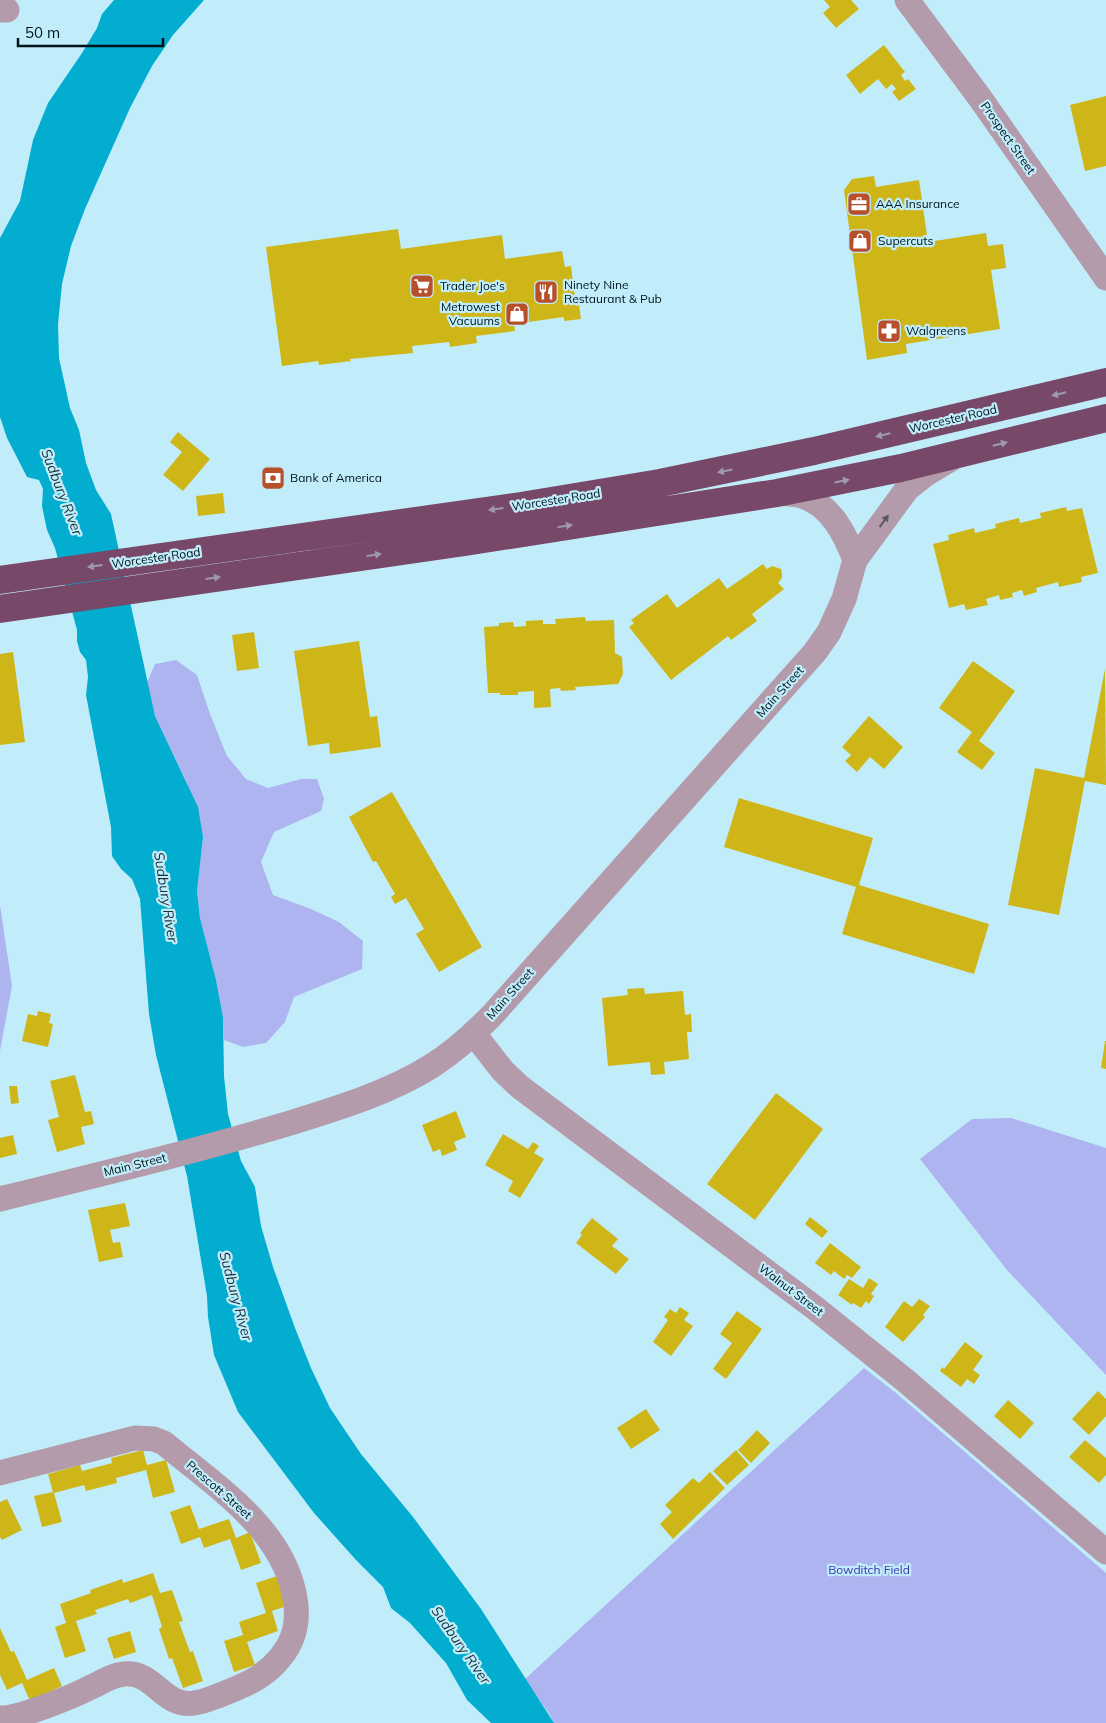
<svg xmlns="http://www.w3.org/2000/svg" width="1106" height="1723" font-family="Mulish,sans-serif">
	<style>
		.green { fill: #aeb4ef }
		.water { fill: #02add0 }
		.building { fill: #ceb618 }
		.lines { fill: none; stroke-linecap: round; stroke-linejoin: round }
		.minor { stroke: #b49bab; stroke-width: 25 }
		.highway { stroke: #784869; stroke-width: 28 }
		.oneway { fill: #9c9ab2 }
		.oneway2 { fill: #5a5762 }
		.labels { text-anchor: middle; stroke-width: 4.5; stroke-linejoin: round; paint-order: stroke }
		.street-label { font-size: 12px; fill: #00131a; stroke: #c1edfb }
		.poi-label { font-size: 12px; fill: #00131a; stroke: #c1edfb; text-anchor: start }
		.park-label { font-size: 12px; fill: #4034af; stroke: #c1edfb }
		.water-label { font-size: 14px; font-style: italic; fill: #143039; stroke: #c1edfb }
	</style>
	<rect width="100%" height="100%" fill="#c1edfb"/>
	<path class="green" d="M176,660L197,675L210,714L227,756L246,779L268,788L301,779H317L324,799L321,811L274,832L261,862L273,895L311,909L339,922L363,941L362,969L294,997L285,1022L266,1043L243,1047L224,1040L223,1017L216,980L200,918L197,890L203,837L187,783L155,716L147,683L155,664Z
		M0,905L12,986L0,1051Z
		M1011,1118L1106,1148V1375L1007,1270L920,1159L972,1119Z
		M864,1368L896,1393L1106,1573V1723H554L550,1715L525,1679Z"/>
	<path class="water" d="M114,0H204L173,35L152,66L130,108L85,209L71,246L62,284L58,324L59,358L70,408L79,430L86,463L96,490L111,514L155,716L198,807L203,837L197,891L200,918L216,980L223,1017L224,1076L228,1114L241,1161L255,1187L261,1226L273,1267L295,1328L311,1368L330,1408L361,1454L413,1517L481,1609L554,1723H491L467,1700L446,1663L410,1623L391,1608L383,1587L356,1560L314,1513L238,1412L214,1355L208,1317L207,1296L187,1176L156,1055L149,1014L140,899L132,879L121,869L112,856L111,827L86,695L88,677L86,660L80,652L77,641V630L55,548L47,530L42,506L43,489L39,480L27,477L7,438L0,417V238L20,201L33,140L48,103L82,53L97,28L102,14Z"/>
	<path class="building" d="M824,0H851L859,9L836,28L823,13L830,7Z
		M884,45L905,72L901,75L905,81L908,79L916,89L899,101L892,92L896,89L892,84L886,89L878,79L860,94L846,75Z
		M1106,96V166L1085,171L1070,105Z
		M874,176L876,187L919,180L928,242L986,233L988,246L1003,244L1006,268L991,270L1000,329L906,344L907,353L867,360L844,190L852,179Z
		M398,229L401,249L502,235L505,259L562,251L565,267L571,266L576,306L579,305L581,319L564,321V317L514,324L515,331L476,336L477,343L450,347L449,342L412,346L413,353L350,359L351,361L319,365L318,361L282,366L266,247Z
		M178,432L210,459L183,491L163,475L182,452L170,442Z
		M277,467L280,486L268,488L265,469Z
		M223,493L225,513L198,516L196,496Z
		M1066,507L1067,511L1082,508L1098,573L1081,577L1082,582L1059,587L1058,582L1036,588L1037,592L1024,596L1022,590L1012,593L1013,597L1000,600L999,595L986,599L988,605L966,610L964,604L949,608L933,544L949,540L948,535L974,528L975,533L996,528L995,524L1019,518L1020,523L1041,518L1040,513Z
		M763,564L767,569L772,566L781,569L782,573V578L778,583L784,589L752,614L757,621L731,640L728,636L671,680L629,627L634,623L631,620L667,594L677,608L719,578L727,589Z
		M585,617L586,621L614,620L615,653L622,657L623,674L618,684L575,687L576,690L561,691L560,688L550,689L551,707L534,708V691L518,692V695H500V693H488L484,627L499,626V623L513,622L514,627L526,626V621L543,620V624H556L555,619Z
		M254,632L259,668L237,671L232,635Z
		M359,641L370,717L377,716L381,747L330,754L329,743L308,746L294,651Z
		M13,652L25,742L0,745V654Z
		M973,661L1015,691L979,741L995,753L982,770L957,752L972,732L939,708Z
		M1105,669L1106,785L1085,781L1059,915L1008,905L1035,768L1084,778Z
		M869,716L903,747L884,769L870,757L857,772L845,761L851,755L842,747Z
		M392,792L482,947L439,972L416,934L424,929L406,898L395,904L391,897L395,894L376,861L373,862L349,817Z
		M739,798L873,838L859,885L989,924L974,974L842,934L856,887L724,847Z
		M644,988L645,994L683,991L685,1015L691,1014L692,1032H687L689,1059L664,1062L665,1074L651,1075L650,1062L608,1066L602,998L628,995L627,989Z
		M38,1011L51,1014L49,1023L53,1024L48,1047L22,1041L28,1014L37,1016Z
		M1105,1041H1106V1069L1101,1068Z
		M75,1075L85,1112L91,1111L94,1124L81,1127L85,1144L57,1152L48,1120L59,1117L50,1081Z
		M9,1086H17L19,1103L11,1104Z
		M776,1093L823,1129L755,1220L707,1184Z
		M456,1111L466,1137L454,1142L457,1150L442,1156L440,1149L433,1152L422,1125Z
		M503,1134L528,1149L533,1142L539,1146L534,1153L544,1159L520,1198L508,1191L513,1181L485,1165Z
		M13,1135L17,1154L0,1158V1138Z
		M125,1203L130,1226L110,1230L113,1243L120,1242L123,1257L99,1262L88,1210Z
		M810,1217L828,1231L822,1238L805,1224Z
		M592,1218L618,1239L612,1246L629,1259L616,1274L576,1243L582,1235L580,1233Z
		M830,1243L861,1267L852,1278L847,1275L844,1279L834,1271L831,1275L815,1263Z
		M869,1278L878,1284L871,1294L874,1296L869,1304L866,1301L861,1308L853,1303L852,1305L838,1295L849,1279L863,1288Z
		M919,1299L930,1306L923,1315L925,1317L903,1342L885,1327L904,1301L912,1307Z
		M680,1307L689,1313L684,1320L693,1326L671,1356L653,1342L668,1320L664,1317L670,1309L676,1313Z
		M737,1311L762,1329L726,1379L713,1369L732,1343L720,1334Z
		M965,1342L983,1356L973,1370L980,1375L974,1384L967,1379L961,1387L940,1371L942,1367L944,1369Z
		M1098,1391L1106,1399V1416L1089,1435L1072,1419Z
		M1008,1400L1034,1423L1020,1439L994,1416Z
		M646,1409L660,1430L631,1449L617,1428Z
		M757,1430L770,1443L751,1463L738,1450Z
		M1085,1440L1106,1458V1475L1099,1483L1069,1457Z
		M143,1450L147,1465L166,1460L175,1492L153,1498L146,1470L116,1478L117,1483L86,1491L84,1485L54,1493L62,1522L42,1527L34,1496L53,1492L48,1474L80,1465L82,1471L112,1463L111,1458Z
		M736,1450L749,1465L727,1485L713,1471Z
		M710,1472L725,1488L673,1539L660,1524L672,1512L665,1505L693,1478L699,1483Z
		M7,1499L22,1530L2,1540L0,1537V1502Z
		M190,1505L199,1529L229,1519L236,1538L250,1532L261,1563L241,1570L230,1539L204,1548L200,1537L181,1544L170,1512Z
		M153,1573L160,1593L172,1590L183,1621L179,1622L190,1652L193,1651L203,1681L183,1688L172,1658L169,1659L159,1629L162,1627L152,1595L130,1603L128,1599L95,1610L97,1614L76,1621L86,1651L65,1658L55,1627L66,1623L60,1604L91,1593L90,1590L122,1579L123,1583Z
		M277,1576L287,1606L272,1611L278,1631L247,1642L255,1665L234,1672L224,1641L243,1635L239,1622L266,1613L256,1583Z
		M0,1628L11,1652L14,1651L27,1680L54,1668L62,1686L30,1701L22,1683L7,1690L0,1675Z
		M130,1631L136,1652L114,1659L107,1638Z"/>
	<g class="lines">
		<path class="minor" d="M907,0L980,98L1106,278
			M0,10H7
			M779,493C786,494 795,494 802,496C831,505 845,534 855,560
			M474,1034L503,1071L520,1087L815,1308L906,1381L1106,1552
			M0,1199C97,1175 194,1152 290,1123C338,1108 388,1093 430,1067C454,1052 475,1033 494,1013L815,652L829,632L844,599L855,560L907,489L926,474L951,459
			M0,1473L135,1438L154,1439L164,1443C215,1486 283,1528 295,1598C299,1621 295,1640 280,1658C264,1678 243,1686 220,1695C212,1698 203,1702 194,1703C163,1708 155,1671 124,1674C111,1675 101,1683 89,1688C72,1697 17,1719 0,1718"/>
		<path class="highway" d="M0,580L521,506L660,483L814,451L1106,382
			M0,609L465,542L777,493L901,468L1106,418"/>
	</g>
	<defs><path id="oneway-solid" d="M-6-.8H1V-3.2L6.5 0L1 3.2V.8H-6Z" transform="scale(1.25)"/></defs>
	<g class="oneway">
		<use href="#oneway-solid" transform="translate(1059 394) rotate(167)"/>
		<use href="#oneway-solid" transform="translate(883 435) rotate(167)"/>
		<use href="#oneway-solid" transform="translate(1000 444) rotate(-14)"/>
		<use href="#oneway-solid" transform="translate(725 471) rotate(169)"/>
		<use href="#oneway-solid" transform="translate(842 481) rotate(-11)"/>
		<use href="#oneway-solid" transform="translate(496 509) rotate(172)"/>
		<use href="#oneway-solid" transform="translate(565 526) rotate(-9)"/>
		<use href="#oneway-solid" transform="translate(374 555) rotate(-8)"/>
		<use href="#oneway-solid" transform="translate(95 566) rotate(172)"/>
		<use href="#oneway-solid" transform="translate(213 578) rotate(-8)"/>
	</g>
	<use class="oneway2" href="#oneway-solid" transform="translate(884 521) rotate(-54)"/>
	<defs>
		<g id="office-square" transform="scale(1.25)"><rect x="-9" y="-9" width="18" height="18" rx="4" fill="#b74f2b" stroke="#c1edfb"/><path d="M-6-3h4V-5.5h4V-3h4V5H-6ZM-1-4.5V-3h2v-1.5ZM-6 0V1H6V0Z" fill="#fff"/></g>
		<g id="shop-square" transform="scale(1.25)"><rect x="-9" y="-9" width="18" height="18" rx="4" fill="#b74f2b" stroke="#c1edfb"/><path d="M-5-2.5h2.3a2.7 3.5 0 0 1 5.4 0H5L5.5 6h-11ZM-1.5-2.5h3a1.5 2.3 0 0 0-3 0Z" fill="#fff"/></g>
		<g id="supermarket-square" transform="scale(1.25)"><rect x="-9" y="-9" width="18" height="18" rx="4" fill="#b74f2b" stroke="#c1edfb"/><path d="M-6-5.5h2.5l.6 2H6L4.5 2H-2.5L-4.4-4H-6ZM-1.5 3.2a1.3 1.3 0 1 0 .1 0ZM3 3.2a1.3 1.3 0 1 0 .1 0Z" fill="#fff"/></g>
		<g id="restaurant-square" transform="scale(1.25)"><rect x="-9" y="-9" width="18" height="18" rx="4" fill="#b74f2b" stroke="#c1edfb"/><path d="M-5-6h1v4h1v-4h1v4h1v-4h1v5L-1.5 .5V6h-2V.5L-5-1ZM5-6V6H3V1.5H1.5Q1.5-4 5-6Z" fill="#fff"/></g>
		<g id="pharmacy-square" transform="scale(1.25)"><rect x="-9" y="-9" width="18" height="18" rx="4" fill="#b74f2b" stroke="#c1edfb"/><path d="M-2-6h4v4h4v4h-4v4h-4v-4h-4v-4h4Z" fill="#fff"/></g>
		<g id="bank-square" transform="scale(1.25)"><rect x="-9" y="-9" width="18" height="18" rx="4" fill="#b74f2b" stroke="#c1edfb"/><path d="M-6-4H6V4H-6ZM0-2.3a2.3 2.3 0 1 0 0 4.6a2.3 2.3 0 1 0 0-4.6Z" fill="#fff"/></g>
	</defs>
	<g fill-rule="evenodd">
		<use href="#office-square" x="859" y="204"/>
		<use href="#shop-square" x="860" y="241"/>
		<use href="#supermarket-square" x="422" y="286"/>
		<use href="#restaurant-square" x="546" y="292"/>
		<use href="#shop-square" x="517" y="314"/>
		<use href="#pharmacy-square" x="889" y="331"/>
		<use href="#bank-square" x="273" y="478"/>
	</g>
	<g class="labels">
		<g class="street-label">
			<text transform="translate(1008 138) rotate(55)" y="4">Prospect Street</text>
			<text transform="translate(953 419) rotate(-13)" y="4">Worcester Road</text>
			<text transform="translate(556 500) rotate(-9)" y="4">Worcester Road</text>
			<text transform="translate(156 558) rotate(-8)" y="4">Worcester Road</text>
			<text transform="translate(780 692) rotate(-48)" y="4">Main Street</text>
			<text transform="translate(510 994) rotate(-48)" y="4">Main Street</text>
			<text transform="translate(135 1165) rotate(-14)" y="4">Main Street</text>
			<text transform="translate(791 1290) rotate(37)" y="4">Walnut Street</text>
			<text transform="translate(219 1490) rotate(41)" y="4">Prescott Street</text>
		</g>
		<g class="poi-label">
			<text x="876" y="208">AAA Insurance</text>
			<text x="878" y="245">Supercuts</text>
			<text x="564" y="289">Ninety Nine<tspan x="564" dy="14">Restaurant &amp; Pub</tspan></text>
			<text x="440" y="290">Trader Joe's</text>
			<text x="500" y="311" text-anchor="end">Metrowest<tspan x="500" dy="14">Vacuums</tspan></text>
			<text x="906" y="335">Walgreens</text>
			<text x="290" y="482">Bank of America</text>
		</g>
		<g class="park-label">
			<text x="869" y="1574">Bowditch Field</text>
		</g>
		<g class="water-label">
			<text transform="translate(62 492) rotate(69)" y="5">Sudbury River</text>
			<text transform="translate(166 897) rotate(81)" y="5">Sudbury River</text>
			<text transform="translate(236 1296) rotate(75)" y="5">Sudbury River</text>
			<text transform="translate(461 1645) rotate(55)" y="5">Sudbury River</text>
		</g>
	</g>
	<path d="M18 38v8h145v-8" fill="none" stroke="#00131a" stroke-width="2.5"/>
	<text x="25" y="38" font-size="15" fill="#00131a" stroke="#c1edfb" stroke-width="4" paint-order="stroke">50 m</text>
</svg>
